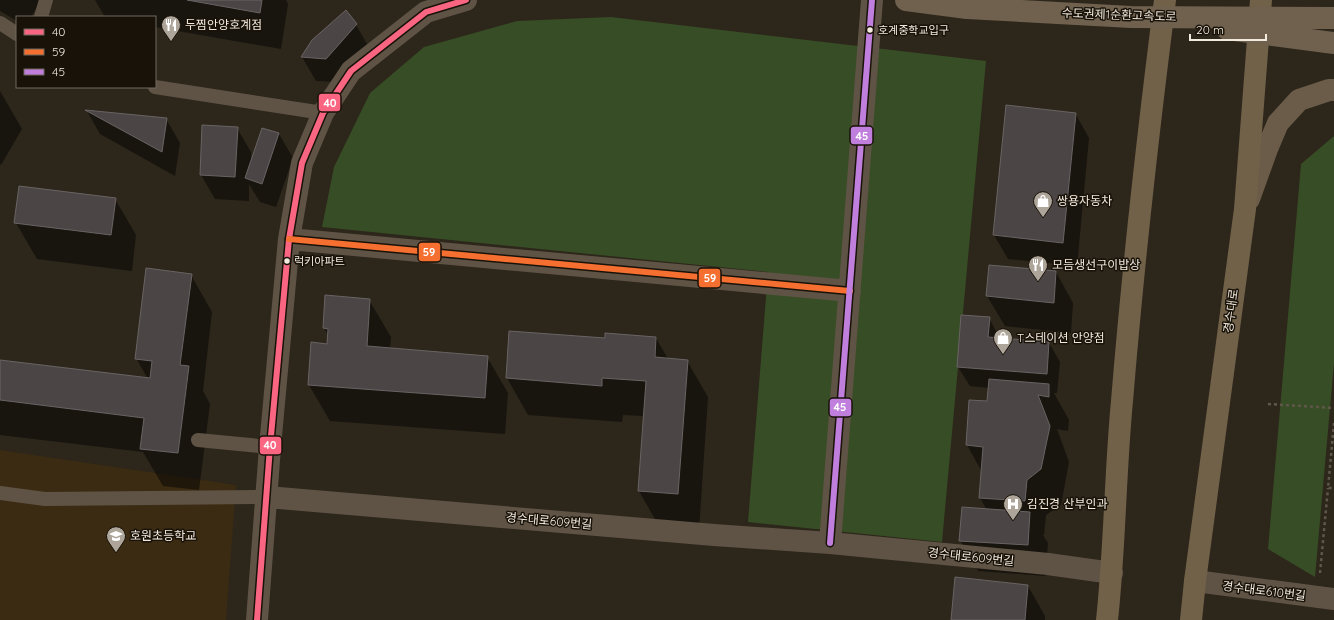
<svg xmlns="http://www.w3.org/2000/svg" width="1334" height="620" font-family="Quicksand,'Noto Sans KR',sans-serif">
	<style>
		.built { fill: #3b2b12 }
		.green { fill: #374d25 }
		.shadow { fill: #0007 }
		.building { fill: #4b4645; stroke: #696464 }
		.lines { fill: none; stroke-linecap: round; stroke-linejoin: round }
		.path { stroke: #60574b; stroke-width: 2.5; stroke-dasharray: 3 3; stroke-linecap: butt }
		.lane { stroke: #5f5345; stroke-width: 14 }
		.street { stroke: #5f5345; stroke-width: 22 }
		.secondary { stroke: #6a5c48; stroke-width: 22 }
		.primary { stroke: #716149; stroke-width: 22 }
		.highway-bridge { stroke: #6f614d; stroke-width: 22 }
		.bus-1-casing { stroke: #181209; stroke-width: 9 }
		.bus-2-casing { stroke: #181209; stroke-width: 9 }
		.bus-3-casing { stroke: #181209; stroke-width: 9 }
		.bus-1 { stroke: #fa6682; stroke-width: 6 }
		.bus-2 { stroke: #f46f30; stroke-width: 6 }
		.bus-3 { stroke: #c07fdc; stroke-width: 6 }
		.bus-dot { fill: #f3eade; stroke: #181209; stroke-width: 1.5 }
		.labels { text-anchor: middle; stroke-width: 3; stroke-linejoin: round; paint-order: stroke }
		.bus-label { font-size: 11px; fill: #f3eade; stroke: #181209; text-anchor: start }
		.street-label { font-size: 12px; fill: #f3eade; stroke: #181209 }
		.poi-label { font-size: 12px; fill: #f3eade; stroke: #181209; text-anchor: start }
		.line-badge { stroke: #181209; stroke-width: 1.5 }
		.badge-label { font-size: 11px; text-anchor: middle; font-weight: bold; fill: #fff }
	</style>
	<rect width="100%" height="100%" fill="#2d261b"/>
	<path class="built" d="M0,450L236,485L226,620H0Z"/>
	<path class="green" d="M611,17L986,61L942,542L748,522L768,272L322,227L334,167L370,93L424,47L517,21Z
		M1334,136V363L1315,577L1268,549L1301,164Z"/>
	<path class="shadow" d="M0,0H41L31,17H17V21L0,11Z
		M95,0H286L288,4L281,49L155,27V17H105Z
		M356,25L370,49L340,82L316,81L302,57L312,41Z
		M0,91L22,129L1,165L0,164Z
		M87,111L166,119L180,143L175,176L100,134Z
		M1075,113L1089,138L1077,266L1008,259L994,235Z
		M237,128L251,152V162L262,129L279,134L293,158L276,207L260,202L249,184V201L215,199L201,175Z
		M115,199L136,235L132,271L37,259L16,223Z
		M1056,272L1073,303L1071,333L1005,326L987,296Z
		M191,275L212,312L203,391L210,404L199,490L163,486L143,452L0,435V361L148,379L136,358Z
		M369,300L391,337L390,349L487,357L508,393L505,434L330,421L309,385L328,345L329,337L324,328Z
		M989,318L1000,339L1049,343L1060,362L1057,393H1054L1069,420L1068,431L1057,429L1069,462L1061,505L1046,515L1044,535H1043L1048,543L1045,576L978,571L960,540L987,510L980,498L982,472L967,445L970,401L988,402L989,388L970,386L958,367Z
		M510,332L606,339L656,338L668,359L687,361L708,397L699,530L660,528L639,491L644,416L623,415L622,422L528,415L507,378Z
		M1028,586L1045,616V620H952Z"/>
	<path class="building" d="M187,0H262L260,13Z
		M346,10L357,24L326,59L301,57L312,40Z
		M1006,105L1076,113L1063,243L993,235Z
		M85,110L167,118L162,152Z
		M202,125L238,127L235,177L200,175Z
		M262,128L279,133L262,184L245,178Z
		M19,186L116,198L111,235L14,223Z
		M989,265L1056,271L1054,303L986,296Z
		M146,268L192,274L180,365L189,366L178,453L140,449L144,418L0,400V360L150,378L152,361L135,359Z
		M325,295L370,299L367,346L488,356L485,398L308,385L311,342L327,344L328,329L323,328Z
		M961,315L990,317L988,337L1049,342L1047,374L957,367Z
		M509,331L605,338V333L656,337L655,357L688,360L678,494L638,491L646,381L602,378V386L506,378Z
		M989,379L1049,384V397L1038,395L1050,426L1041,469L1027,480L1025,501L979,498L983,447L966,445L969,400L987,401Z
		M962,507L1030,512L1028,545L959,541Z
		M955,577L1028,585L1025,620H951Z"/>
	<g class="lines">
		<path class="path" d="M1268,404L1334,408
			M1334,423L1328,488H1334
			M1320,573L1328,488"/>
		<path class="lane" d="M41,17L46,0
			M0,23L17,34
			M155,87L323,113
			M198,440L270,447
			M0,493L45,499L267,497"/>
		<path class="street" d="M289,239L850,291
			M267,497L714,535L830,543L1048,564L1112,573
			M830,543L872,0
			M1195,581L1334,599
			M257,620L270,447L289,239L302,163L323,113L351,71L426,12L466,0"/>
		<path class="secondary" d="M1249,199L1267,149L1278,123L1299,100L1329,90H1334"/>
		<path class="primary" d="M1107,620C1115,547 1115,474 1122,401C1133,267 1148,133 1165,0
			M1191,620L1195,581L1245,209L1261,0"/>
		<path class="highway-bridge" d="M906,0L967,8L1131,17L1334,18
			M1227,29L1334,43"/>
		<g class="bus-1-casing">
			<path id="bus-1" d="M257,620L270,447L289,239L302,163L323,113L351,71L426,12L466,0"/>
		</g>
		<g class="bus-2-casing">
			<path id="bus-2" d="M289,239L850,291"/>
		</g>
		<g class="bus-3-casing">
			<path id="bus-3" d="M830,543L872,0"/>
		</g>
		<use href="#bus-1" class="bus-1"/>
		<use href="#bus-2" class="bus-2"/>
		<use href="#bus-3" class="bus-3"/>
	</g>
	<defs>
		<g id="restaurant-pin" transform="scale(1)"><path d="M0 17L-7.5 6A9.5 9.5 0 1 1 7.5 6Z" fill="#aea59a" stroke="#181209"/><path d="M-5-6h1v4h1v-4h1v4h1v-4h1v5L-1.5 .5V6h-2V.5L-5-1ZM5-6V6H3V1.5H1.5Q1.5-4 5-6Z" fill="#fff"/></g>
		<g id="shop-pin" transform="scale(1)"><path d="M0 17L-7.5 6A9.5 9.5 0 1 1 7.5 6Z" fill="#aea59a" stroke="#181209"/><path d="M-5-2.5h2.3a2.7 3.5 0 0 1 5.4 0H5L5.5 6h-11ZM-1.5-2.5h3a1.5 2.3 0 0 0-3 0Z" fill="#fff"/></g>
		<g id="hospital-pin" transform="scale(1)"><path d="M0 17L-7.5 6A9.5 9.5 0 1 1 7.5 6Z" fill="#aea59a" stroke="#181209"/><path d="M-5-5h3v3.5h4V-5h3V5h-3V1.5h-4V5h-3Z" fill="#fff"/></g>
		<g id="school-pin" transform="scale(1)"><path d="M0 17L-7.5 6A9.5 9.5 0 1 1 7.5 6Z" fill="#aea59a" stroke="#181209"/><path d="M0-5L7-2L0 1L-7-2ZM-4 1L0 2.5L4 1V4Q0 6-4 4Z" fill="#fff"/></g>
	</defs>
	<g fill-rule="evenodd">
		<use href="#restaurant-pin" x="171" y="25"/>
		<use href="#shop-pin" x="1043" y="201"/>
		<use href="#restaurant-pin" x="1038" y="265"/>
		<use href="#shop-pin" x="1003" y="338"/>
		<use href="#hospital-pin" x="1013" y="504"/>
		<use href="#school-pin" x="116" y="536"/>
	</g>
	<g class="bus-dot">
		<circle cx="870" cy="30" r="3.5"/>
		<circle cx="287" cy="261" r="3.5"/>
	</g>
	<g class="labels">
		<g class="bus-label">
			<text x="878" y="34">호계중학교입구</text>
			<text x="294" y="265">럭키아파트</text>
		</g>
		<g class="street-label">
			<text transform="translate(1119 15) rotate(2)" y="4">수도권제1순환고속도로</text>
			<text transform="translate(1231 311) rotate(-82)" y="4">경수대로</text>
			<text transform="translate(549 521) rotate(5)" y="4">경수대로609번길</text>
			<text transform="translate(971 557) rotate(6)" y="4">경수대로609번길</text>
			<text transform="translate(1264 591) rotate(7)" y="4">경수대로610번길</text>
		</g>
		<g class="poi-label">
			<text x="185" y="29">두찜안양호계점</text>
			<text x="1057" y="205">쌍용자동차</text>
			<text x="1052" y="269">모듬생선구이밥상</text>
			<text x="1017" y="342">T스테이션 안양점</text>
			<text x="1027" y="508">김진경 산부인과</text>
			<text x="130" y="540">호원초등학교</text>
		</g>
	</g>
	<g class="line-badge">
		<rect x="318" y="93" width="23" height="19" rx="4" fill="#fa6682"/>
		<rect x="850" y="126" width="23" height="19" rx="4" fill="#c07fdc"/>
		<rect x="418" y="242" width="23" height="20" rx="4" fill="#f46f30"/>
		<rect x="698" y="268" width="23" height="20" rx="4" fill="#f46f30"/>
		<rect x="829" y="398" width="23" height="19" rx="4" fill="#c07fdc"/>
		<rect x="259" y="436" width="23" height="19" rx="4" fill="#fa6682"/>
	</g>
	<g class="badge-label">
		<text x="330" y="107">40</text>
		<text x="862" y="140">45</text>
		<text x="429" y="256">59</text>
		<text x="710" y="282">59</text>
		<text x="840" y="411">45</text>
		<text x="270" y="449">40</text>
	</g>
	<rect x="16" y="16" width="140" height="72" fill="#181209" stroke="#70685e"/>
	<rect x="24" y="29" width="20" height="6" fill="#fa6682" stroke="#70685e"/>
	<text x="52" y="36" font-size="12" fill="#f3eade">40</text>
	<rect x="24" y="49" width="20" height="6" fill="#f46f30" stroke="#70685e"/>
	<text x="52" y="56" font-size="12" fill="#f3eade">59</text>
	<rect x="24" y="69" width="20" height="6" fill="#c07fdc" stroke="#70685e"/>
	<text x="52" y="76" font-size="12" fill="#f3eade">45</text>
	<path d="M1190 34v6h76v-6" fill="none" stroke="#f3eade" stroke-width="2"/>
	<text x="1196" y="34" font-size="12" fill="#f3eade" stroke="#181209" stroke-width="3" paint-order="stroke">20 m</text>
</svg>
